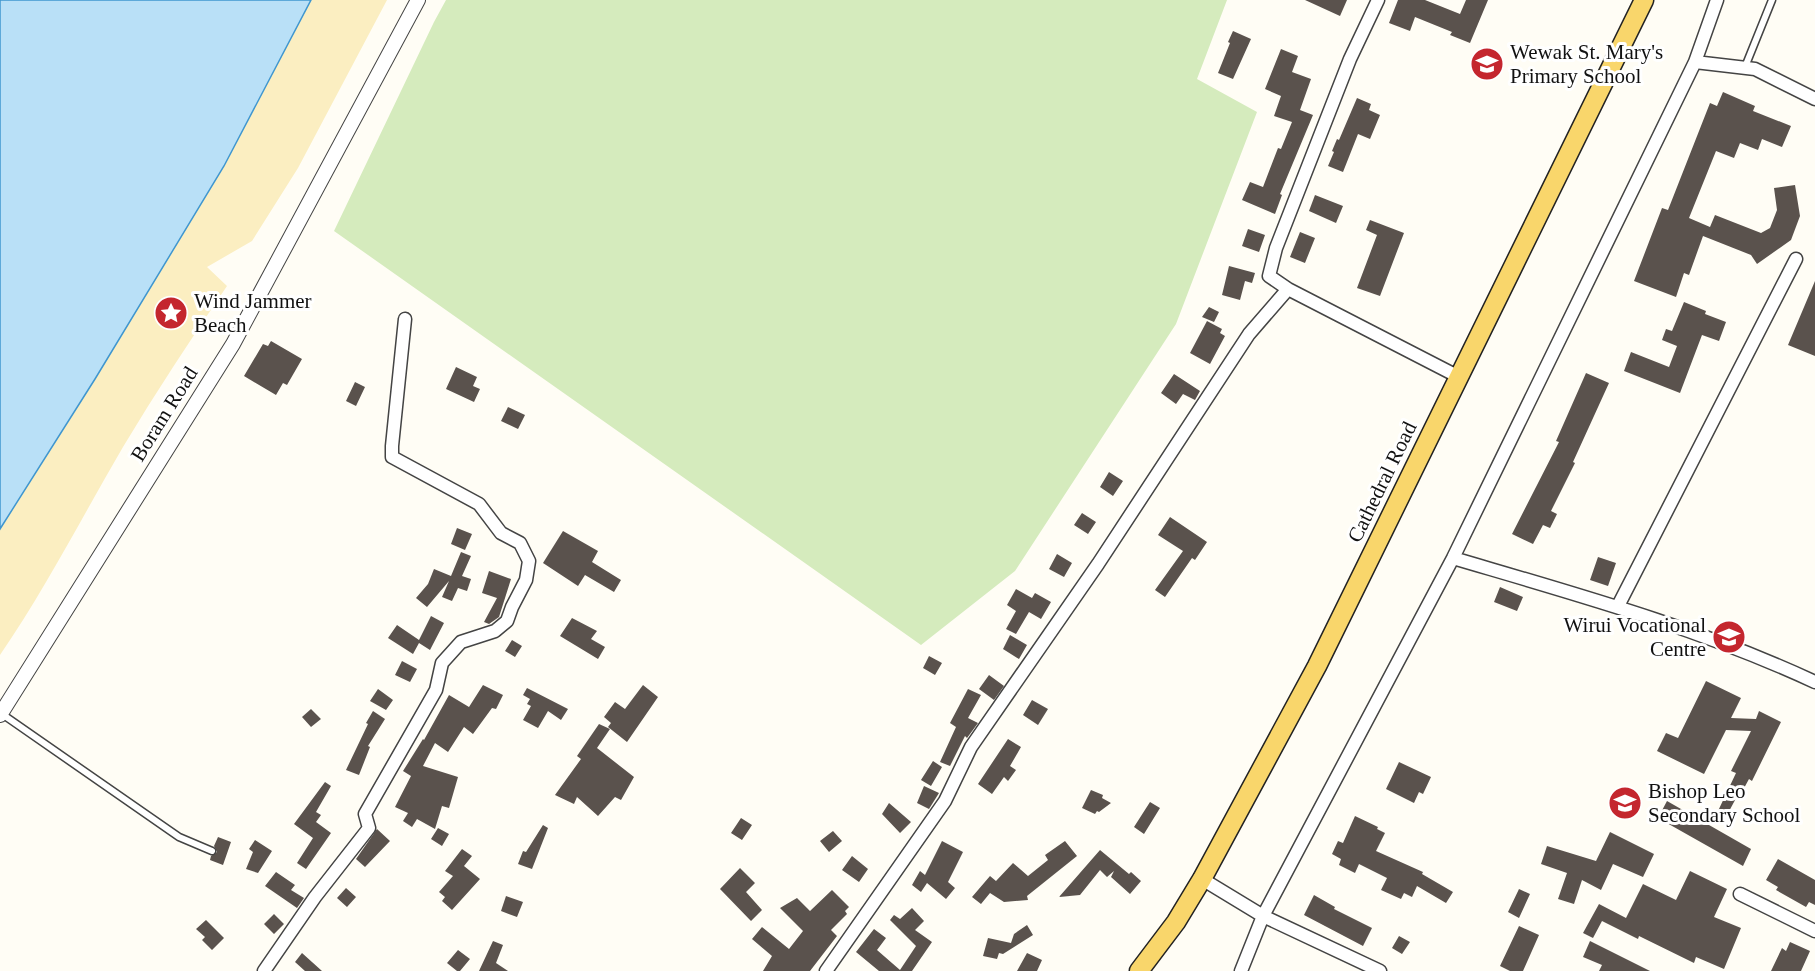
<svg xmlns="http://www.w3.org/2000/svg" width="1815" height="971" font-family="'Times New Roman',serif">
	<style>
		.green { fill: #d5ebbd }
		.sand { fill: #fbeec1 }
		.water { fill: #b9e0f7; stroke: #3f96cf; stroke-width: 1.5 }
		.building { fill: #5a524d }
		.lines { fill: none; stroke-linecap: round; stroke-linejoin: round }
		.service-casing { stroke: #444; stroke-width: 9 }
		.minor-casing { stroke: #444; stroke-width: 15 }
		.tertiary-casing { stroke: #444; stroke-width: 16 }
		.primary-casing { stroke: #222; stroke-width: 21 }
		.service { stroke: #fff; stroke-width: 6 }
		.minor { stroke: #fff; stroke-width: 12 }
		.tertiary { stroke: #fff; stroke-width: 14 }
		.primary { stroke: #f9d66b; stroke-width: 18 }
		.labels { text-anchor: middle; stroke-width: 6; stroke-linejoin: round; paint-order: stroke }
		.poi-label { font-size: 21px; fill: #111; stroke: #fff; text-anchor: start }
		.street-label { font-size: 21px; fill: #111; stroke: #fff }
	</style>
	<rect width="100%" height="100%" fill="#fffdf5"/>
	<path class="green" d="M446,0H1227L1197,79L1257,112L1176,324L1015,571L921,645L334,231L434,22Z"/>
	<path class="sand" d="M311,0H387L298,168L252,241L207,267L227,286C191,339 156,392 123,447C82,517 46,588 0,655V529L95,379L224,166Z"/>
	<path class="water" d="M0,0H311L224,166L95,379L0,529Z"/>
	<path class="building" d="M1305,0H1347L1340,16Z
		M1398,0H1425L1460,14L1466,0H1488L1470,43L1450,35L1452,32L1415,17L1410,31L1389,23Z
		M1233,31L1251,39L1233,79L1218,73L1230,43L1228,42Z
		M1281,49L1298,56L1292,72L1311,79L1300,110L1313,115L1280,194L1282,195L1275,214L1242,200L1250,182L1263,187L1278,148L1281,149L1292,122L1274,116L1281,96L1265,89Z
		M1723,92L1755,106L1753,111L1791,126L1782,147L1762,139L1758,150L1740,143L1734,158L1716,151L1689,218L1710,227L1715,215L1761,233L1770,228L1777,210L1774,188L1795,185L1800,216L1791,240L1757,264L1751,255L1703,236L1689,275L1684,273L1676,297L1634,281L1662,208L1668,210L1710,103L1717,106Z
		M1357,98L1371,104L1369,110L1380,115L1370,139L1358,134L1343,172L1328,166L1334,152L1332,151L1337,139L1339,140Z
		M1315,195L1343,206L1336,223L1309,211Z
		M1370,220L1404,233L1380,296L1357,288L1377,235L1366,230Z
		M1248,229L1265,235L1259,252L1242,246Z
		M1300,232L1315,238L1305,263L1290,257Z
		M1229,266L1255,273L1252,283L1245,281L1240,300L1222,295Z
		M1815,281V356L1788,345Z
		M1684,302L1706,311L1705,314L1726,322L1719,341L1702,335L1680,393L1624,371L1631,352L1669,367L1677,346L1662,340L1666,329L1672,331Z
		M1209,307L1219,312L1214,322L1202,317Z
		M1207,321L1222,329L1220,333L1225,336L1210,364L1190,353Z
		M271,341L302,359L287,385L283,383L276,395L244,376L263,344L268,346Z
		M456,367L477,377L473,386L480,389L474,402L446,389Z
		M1586,373L1609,383L1573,462L1575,463L1551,511L1557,514L1550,528L1543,525L1533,544L1512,534L1559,442L1556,441Z
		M1174,374L1200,391L1195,400L1183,394L1176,404L1161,393Z
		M355,382L365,387L356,406L346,401Z
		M508,407L525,415L518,429L501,421Z
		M1109,472L1123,481L1113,496L1100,487Z
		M1082,513L1096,522L1088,534L1074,525Z
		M1170,517L1207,542L1195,560L1192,558L1165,597L1155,590L1183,551L1158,535Z
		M457,528L472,534L465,550L451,544Z
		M563,531L598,551L592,562L621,580L614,592L585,575L578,586L543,563Z
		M461,552L471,556L462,576L471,579L467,591L458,588L452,601L442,597L449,581L427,607L416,598L428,584L434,569L451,576Z
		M1057,554L1072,563L1064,577L1049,569Z
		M1598,557L1616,563L1608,586L1590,580Z
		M489,571L511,579L499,617L489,624L484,622L497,598L482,593Z
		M1500,587L1523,597L1517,611L1494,602Z
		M1016,589L1032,598L1035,593L1051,602L1041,619L1029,612L1016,634L1006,629L1016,611L1007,605Z
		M431,616L444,623L430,650L419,643L413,654L388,638L397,625L419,640Z
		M572,618L597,631L591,639L605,647L598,659L560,636Z
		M1010,635L1027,645L1019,659L1003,649Z
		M512,640L522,646L515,657L505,651Z
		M929,656L942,663L935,675L923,668Z
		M402,661L417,669L410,682L395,675Z
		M989,675L1004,686L994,700L979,689Z
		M1706,681L1741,698L1731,718L1756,719L1759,711L1781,722L1752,781L1749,779L1743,790L1741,789L1727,815L1718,811L1736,773L1731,771L1751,731L1726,730L1704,774L1657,751L1666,733L1678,738Z
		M483,685L503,695L496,709L492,708L473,734L464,727L448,752L435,743L423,766L458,777L449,808L442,806L435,829L417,819L412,827L403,821L408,813L395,807L411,776L403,771L423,739L424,740L449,695L469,707Z
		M643,685L658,697L627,742L608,727L611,723L604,717L615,702L625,709Z
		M527,688L568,709L561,720L548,711L538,728L523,720L531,706L527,704L530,699L523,695Z
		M378,689L393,700L386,710L370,701Z
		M968,689L981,695L968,718L978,723L967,738L965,736L950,766L940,762L956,727L950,723Z
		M1032,700L1048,709L1038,725L1023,715Z
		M311,709L321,719L311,727L302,717Z
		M373,711L385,719L368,746L370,747L359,775L346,770L368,724L366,723Z
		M599,724L610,729L597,748L634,777L621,800L615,797L598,816L577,797L574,804L555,795L581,759L577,756Z
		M1008,739L1021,747L1010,766L1016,770L1008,781L1004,777L992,794L978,784Z
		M933,761L942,767L931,786L921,780Z
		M1399,762L1431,777L1423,794L1419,792L1414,803L1386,789Z
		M325,782L331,786L316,812L321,815L316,822L331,833L306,869L297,863L313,838L294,824Z
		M924,786L939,793L929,809L917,803Z
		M1091,790L1103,795L1102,798L1111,803L1099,812L1097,811L1095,814L1082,808Z
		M1667,801L1751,849L1743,866L1658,818Z
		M1150,802L1160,808L1144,834L1134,827Z
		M889,803L911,822L900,833L882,814Z
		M1355,816L1378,827L1377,829L1385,833L1376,851L1423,872L1422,874L1453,892L1446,903L1417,886L1412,897L1404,893L1401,899L1381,890L1387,878L1359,864L1355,873L1339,865L1341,859L1332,854L1338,841L1343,843Z
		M741,818L752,825L742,840L731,833Z
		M543,825L548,828L532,869L518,864L523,851L526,852Z
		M438,828L449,834L442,846L431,839Z
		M377,829L390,841L365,867L356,859Z
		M833,831L842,841L829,852L820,841Z
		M1610,832L1654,854L1643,877L1613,864L1601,890L1582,880L1574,904L1558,899L1567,873L1541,864L1547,846L1596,861Z
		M218,837L231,842L223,865L210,860L211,856L217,852L214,846Z
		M255,840L272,851L258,873L246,869L253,852L249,849Z
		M942,841L963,852L948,882L955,888L946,899L927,883L921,892L912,885L920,871L925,875Z
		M1065,841L1077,856L1027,896L1028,900L1004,902L990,893L981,904L972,897L990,876L996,881L1013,863L1028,876L1048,860L1045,855Z
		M462,849L472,856L464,866L480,879L452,910L442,901L445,897L439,892L453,876L445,871Z
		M1100,850L1129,874L1131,872L1141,881L1130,894L1111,877L1114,871L1107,877L1100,870L1080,895L1059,897Z
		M852,856L868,869L859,882L842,870Z
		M1778,859L1815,880V905L1809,902L1806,907L1776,890L1778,887L1766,880Z
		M740,868L755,883L746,892L762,910L751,921L720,889Z
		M1690,871L1727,889L1714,917L1741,928L1724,969L1696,957L1694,963L1639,936L1638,939L1602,921L1593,938L1583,933L1599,904L1626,918L1643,884L1676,900Z
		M276,872L295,885L291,890L304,898L297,908L265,886Z
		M346,888L356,897L347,907L337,898Z
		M1519,889L1530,894L1519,918L1508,912Z
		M832,890L849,907L845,911L847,914L831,930L837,936L810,971H763L772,956L752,939L762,927L789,949L803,931L780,908L797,898L810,911Z
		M1314,895L1335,907L1334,909L1372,928L1363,946L1304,915Z
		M506,896L523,902L517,917L501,911Z
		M912,908L924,921L915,930L932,942L912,971H879L856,952L874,929L886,938L877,950L900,970L916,946L890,920L894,915L900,919Z
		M274,914L284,924L274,934L264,924Z
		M206,920L224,938L212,950L202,940L205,937L196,929Z
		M1027,925L1033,935L1003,954L999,953L997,959L983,956L988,938L1011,943L1014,934Z
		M1519,926L1539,935L1523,971H1510L1500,966Z
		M1399,936L1410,942L1402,954L1392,948Z
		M493,941L503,945L496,963L508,971H479Z
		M1590,941L1650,971H1599L1602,965L1583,957Z
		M1790,942L1810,951L1801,971H1771L1782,948L1786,951Z
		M458,950L470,959L460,971H457L447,963Z
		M302,953L322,971H305L295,962Z
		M1027,953L1042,960L1037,971H1017Z"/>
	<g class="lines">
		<g class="service-casing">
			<path id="service" d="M1745,67L1772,0
				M2,714L179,837L212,851"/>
		</g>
		<g class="minor-casing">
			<path id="minor" d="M1695,62L1755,69L1815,99
				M1288,289L1269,276L1276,248L1350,59L1378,0
				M1453,558C1575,594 1699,628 1815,682
				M1618,606L1796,259
				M1202,879L1263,916L1380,971
				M1740,894L1815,931
				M264,971L315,897L369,828L365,814L436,690L442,663L461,642L495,631L507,621L512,607L526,580L529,561L520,543L501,533L479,504L392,457V446L405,319
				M826,971L945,801L971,747L1098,564L1249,334L1288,289L1459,377
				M1241,971L1263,916L1453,558L1695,62L1717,0"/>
		</g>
		<g class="tertiary-casing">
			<path id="tertiary" d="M0,715L233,344L418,0"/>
		</g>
		<g class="primary-casing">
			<path id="primary" d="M1139,971L1176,922L1202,879L1317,666L1644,0"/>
		</g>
		<use href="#service" class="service"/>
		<use href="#minor" class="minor"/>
		<use href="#tertiary" class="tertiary"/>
		<use href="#primary" class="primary"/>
	</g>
	<defs>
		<g id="school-disc" transform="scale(1.725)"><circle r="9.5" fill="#c4262e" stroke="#fff"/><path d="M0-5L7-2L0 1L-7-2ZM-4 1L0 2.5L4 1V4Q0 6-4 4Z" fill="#fff"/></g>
		<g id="sight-disc" transform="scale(1.725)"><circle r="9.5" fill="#c4262e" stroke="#fff"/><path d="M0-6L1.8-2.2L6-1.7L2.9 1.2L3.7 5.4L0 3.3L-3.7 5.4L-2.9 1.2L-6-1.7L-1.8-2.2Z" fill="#fff"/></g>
		<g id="university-disc" transform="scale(1.725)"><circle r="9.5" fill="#c4262e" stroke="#fff"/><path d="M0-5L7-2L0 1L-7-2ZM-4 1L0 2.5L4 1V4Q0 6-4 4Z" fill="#fff"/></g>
	</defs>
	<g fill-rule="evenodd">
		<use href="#school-disc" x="1487" y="64"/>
		<use href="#sight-disc" x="171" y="313"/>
		<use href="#university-disc" x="1729" y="637"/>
		<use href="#school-disc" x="1625" y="803"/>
	</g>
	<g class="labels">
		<g class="poi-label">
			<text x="1510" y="59">Wewak St. Mary's<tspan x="1510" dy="24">Primary School</tspan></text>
			<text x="194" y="308">Wind Jammer<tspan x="194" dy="24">Beach</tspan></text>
			<text x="1706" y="632" text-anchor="end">Wirui Vocational<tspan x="1706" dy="24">Centre</tspan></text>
			<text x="1648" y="798">Bishop Leo<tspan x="1648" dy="24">Secondary School</tspan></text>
		</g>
		<g class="street-label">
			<text transform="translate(164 414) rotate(-58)" y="7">Boram Road</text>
			<text transform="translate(1382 482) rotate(-64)" y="7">Cathedral Road</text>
		</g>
	</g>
</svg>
